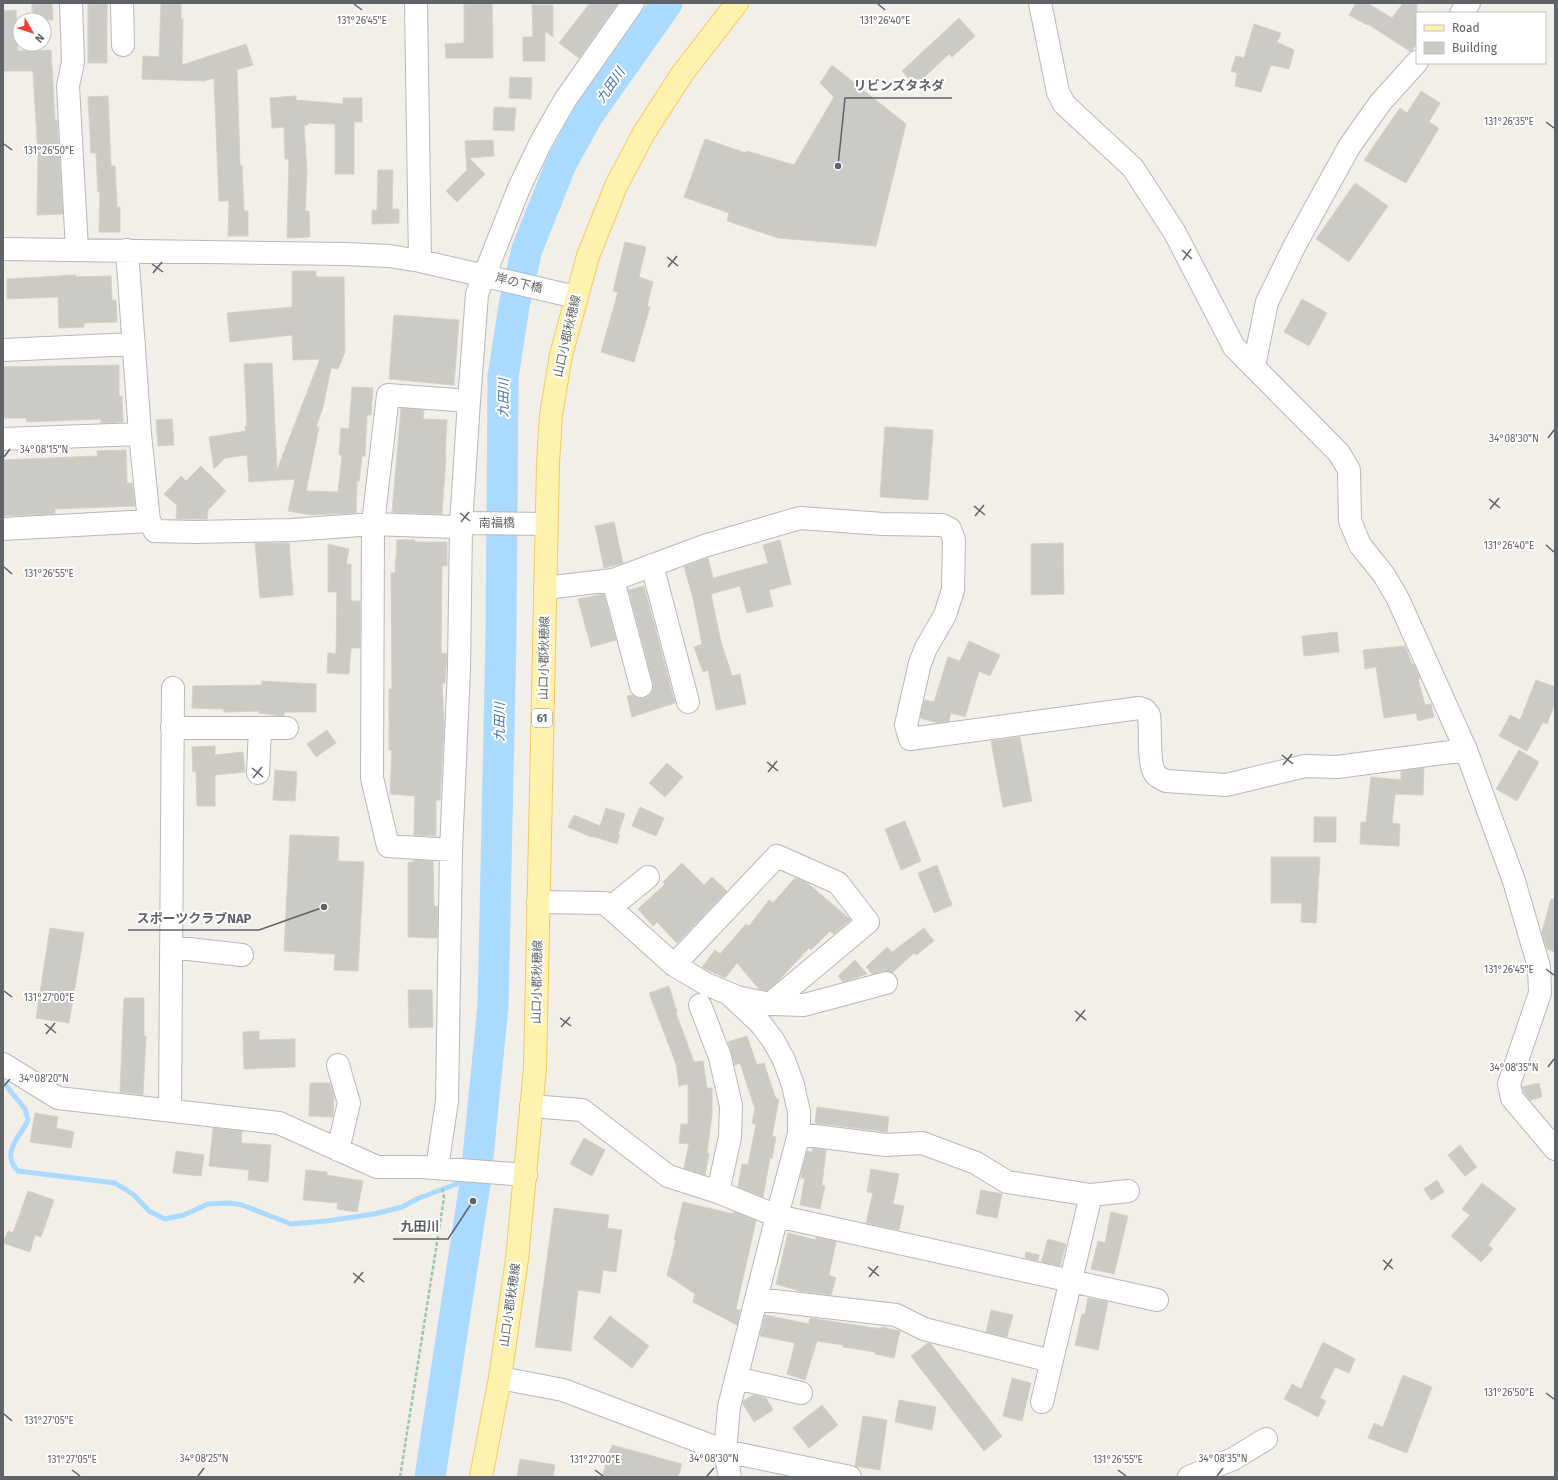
<svg xmlns="http://www.w3.org/2000/svg" width="1558" height="1480" font-family="'Fira Sans','Noto Sans JP',sans-serif">
	<style>
		.lines { fill: none; stroke-linecap: round; stroke-linejoin: round }
		.stream { stroke: #aadaff; stroke-width: 5 }
		.river { stroke: #aadaff; stroke-width: 31 }
		.building { fill: #cccac5; stroke: #d6d1c6 }
		.minor-casing { stroke: #b5b8bc; stroke-width: 24 }
		.major-casing { stroke: #f2c960; stroke-width: 24 }
		.path { stroke: #9cc7a9; stroke-width: 2.5; stroke-dasharray: 4 2; stroke-linecap: butt }
		.minor { stroke: #fff; stroke-width: 22 }
		.major { stroke: #fff2af; stroke-width: 22 }
		.ticks { fill: none; stroke: #5f6368; stroke-width: 1.5 }
		.labels { text-anchor: middle; stroke-width: 4; stroke-linejoin: round; paint-order: stroke }
		.shield { fill: #fff; stroke: #8f9295; stroke-width: 1 }
		.shield-label { font-size: 11px; font-weight: bold; fill: #5f6368 }
		.street-label { font-size: 12px; fill: #5f6368; stroke: #fff }
		.water-label { font-size: 13px; font-style: italic; fill: #4174aa; stroke: #fff }
		.ticks-label { font-size: 10px; text-anchor: middle; fill: #5f6368; stroke: #fff; stroke-width: 4; stroke-linejoin: round; paint-order: stroke }
		.leader { fill: none; stroke: #5f6368; stroke-width: 1.5 }
		.callout-dot { fill: #5f6368; stroke: #fff; stroke-width: 1.5 }
		.callout-label { font-size: 13px; text-anchor: middle; font-weight: bold; fill: #5f6368; stroke: #fff; stroke-width: 4; stroke-linejoin: round; paint-order: stroke }
	</style>
	<rect width="100%" height="100%" fill="#f1efe8"/>
	<g class="lines">
		<path class="stream" d="M3,1082L25,1109L28,1120C20,1138 0,1152 18,1171L115,1183L134,1195L149,1211L165,1219L184,1215L208,1204L230,1203L242,1205L291,1224L327,1221L374,1214L402,1207L419,1198L470,1179"/>
		<path class="river" d="M430,1477L476,1177L493,1006L501,638L503,377L514,306L527,249L562,162L588,115L667,3"/>
	</g>
	<path class="building" d="M32,3H52L53,20H32Z
		M88,3H107V63H88Z
		M161,3H181V19H183L182,65L246,44L253,65L237,70L240,165H242L244,211H248V236H228L229,201H219L214,78L204,81L142,79L143,56L159,57Z
		M464,3H492L493,58H446L445,44L464,43Z
		M590,3H618L579,58L559,43Z
		M1356,3H1367L1392,18L1403,3H1417V43L1411,52L1368,24L1367,25L1349,15Z
		M532,5H553V37L545,31V61H523V37H533Z
		M16,10L18,51L51,50L55,121L57,120L63,214L37,215L38,156L33,71H3V11Z
		M959,18L975,36L952,57L949,54L915,86L902,71Z
		M1254,24L1281,33L1277,42L1294,50L1289,69L1271,65L1261,92L1235,86L1237,73L1231,71L1236,56L1244,58Z
		M832,65L906,124L876,246L778,238L727,221L729,213L684,197L705,139L746,153L747,151L794,165L834,97L820,83Z
		M510,77L532,78L531,99L509,98Z
		M1421,91L1440,103L1429,122L1439,128L1406,183L1364,160L1400,108L1407,113Z
		M108,96L111,166H115L117,207H120V232H99L100,192H98L96,153H91L88,97Z
		M296,96V100L343,104V98H362V122H354V174H335V124L308,123V125H304L307,172L305,211H309L310,237L287,238L289,159H285L284,127L272,128L270,98Z
		M494,107L516,108L514,131L493,130Z
		M493,140L494,156L469,158L485,174L457,202L446,191L467,170L465,141Z
		M378,170H393L392,209H399V223L372,224V210H377Z
		M1355,183L1388,206L1349,262L1316,239Z
		M625,242L646,247L639,277L653,282L647,306L650,307L634,362L601,352L618,292L613,291Z
		M292,271H316V277H344L345,352L338,369L331,368L323,407L316,427H319L306,491L338,492L342,455H339L341,428L349,429L352,387L373,388L371,415H367L365,456H362L359,482L357,481L356,513L311,515L288,511L295,479L249,482L247,455L225,458L214,469L209,437L246,431L245,426H247L244,364L272,363L277,470L320,359L293,360L292,335L230,342L227,313L292,307Z
		M76,275V277L111,276L112,300H116L117,322L84,323V327L59,328L58,297L7,299V279Z
		M1302,299L1327,313L1309,346L1284,332Z
		M394,315L459,320L454,385L389,379Z
		M119,365V396H122L123,422L101,423V419L27,422L26,418H3V367Z
		M401,408L424,410L423,419L447,420L445,457H446L442,514L392,512Z
		M172,419L174,445L158,446L156,420Z
		M885,427L933,430L928,500L880,497Z
		M126,450L127,483H132L135,506L55,509V514L3,516V460L98,456L97,451Z
		M201,466L226,491L208,510L207,519H176L177,505L164,494L181,476L186,481Z
		M614,522L623,563L604,568L595,526Z
		M397,540H415L414,542H447V566H442L441,653L447,654L445,683H442L444,725L440,800H436V836L414,835L415,796L390,794L392,750H389V689H392L391,573H395Z
		M780,540L791,584L769,590L773,606L747,613L740,586L711,594L721,642L732,676L740,674L746,704L716,710L708,670L703,672L694,647L702,644L693,598L684,567L708,558L713,578L768,563L763,545Z
		M255,543H289L293,595L260,598Z
		M1063,543L1064,594L1031,595V544Z
		M328,544L349,549L346,564H351V601H360V648H351L349,674L327,673L328,653L336,654L337,592H328Z
		M644,586L675,703L632,717L627,696L632,695L638,698H645L650,695L653,689V683L628,588L629,590Z
		M604,594L616,640L591,647L578,599Z
		M1337,632L1339,652L1304,656L1302,636Z
		M969,641L1000,655L990,676L979,671L965,717L951,713L949,721L938,723L920,718L924,700L934,702L948,657L960,661Z
		M1405,646L1412,664H1414L1420,678L1418,679L1425,705L1431,704L1434,717L1418,721L1416,713L1384,718L1376,667L1365,669L1363,650Z
		M1536,680L1555,687V703L1547,724L1543,722L1527,751L1499,736L1510,715L1520,720Z
		M262,681L316,684V712H285L283,716L259,713V711L224,712V709L192,708L193,686L262,685Z
		M327,730L336,743L316,757L307,744Z
		M1020,737L1032,801L1003,807L991,741Z
		M215,746V755L243,752L245,772L215,775V806H197L196,771L193,772L192,747Z
		M1519,750L1539,762L1517,801L1496,789Z
		M667,763L683,777L665,797L649,783Z
		M1424,768L1423,795L1395,794L1392,823L1400,824L1399,846L1360,844L1361,822H1366L1371,777L1401,780V771Z
		M275,770L297,772L295,801L273,800Z
		M640,807L664,818L656,836L632,826Z
		M606,808L625,814L618,834L620,835L617,844L592,836L591,837L568,827L574,815L600,826Z
		M1314,817H1336V842H1314Z
		M905,821L921,861L901,870L885,829Z
		M290,835L339,837L338,861L364,862L358,971L334,970L335,954L284,951Z
		M1271,857H1320L1316,923L1301,922L1302,903H1271Z
		M413,860L433,861L434,906H438L437,938L408,937V862H413Z
		M682,863L704,885L712,877L727,891L677,943L657,922L653,926L638,909L665,884L663,882Z
		M937,865L952,905L934,913L918,873Z
		M795,878L806,882L851,920L834,934L830,931L811,950L809,948L778,981L767,991L759,989L737,963L725,978L702,967L715,950L720,954L746,924L749,926L769,900L773,903Z
		M1551,899L1555,900V952L1547,949L1542,932Z
		M50,928L84,933L69,1023L36,1018Z
		M924,928L934,941L916,955L914,953L892,973L883,971L872,974L866,967L887,947L892,952Z
		M855,960L867,974L843,982L838,976Z
		M669,986L677,1012L676,1013L694,1062L703,1061L707,1088H712V1114L707,1153L709,1154L705,1175L684,1168L689,1144L679,1143L681,1124H688V1084L679,1086L676,1064L649,993Z
		M408,990H432L433,1027L409,1028Z
		M124,998H144V1036H146L143,1095L120,1092Z
		M259,1031V1040L295,1039V1067L244,1069L243,1032Z
		M747,1036L757,1065L764,1063L776,1099H779L772,1136L776,1137L772,1159L770,1158L763,1197L738,1187L742,1164L748,1165L756,1124L752,1123L755,1109L740,1063L735,1065L728,1042Z
		M310,1083H330L334,1096L333,1117L309,1116Z
		M1539,1083L1542,1097L1530,1100L1524,1092L1522,1087Z
		M817,1107L889,1117L887,1132L815,1123Z
		M35,1113L58,1117L56,1128L74,1132L71,1148L30,1142Z
		M213,1128L242,1131L241,1143L271,1145L268,1182L248,1180L249,1170L209,1166Z
		M584,1138L605,1150L592,1176L570,1164Z
		M1460,1145L1477,1167L1465,1176L1448,1155Z
		M813,1148L826,1150L822,1185L825,1186L820,1209L800,1205L805,1178H801L802,1171L807,1151L812,1152Z
		M176,1151L204,1155L201,1176L173,1173Z
		M871,1169L899,1174L893,1204L904,1206L899,1230L866,1223L873,1193L867,1192Z
		M306,1170L327,1172V1175L363,1181L357,1212L337,1209L338,1203L303,1200Z
		M1437,1180L1444,1192L1431,1200L1424,1189Z
		M1482,1183L1516,1209L1488,1245L1493,1249L1481,1262L1451,1236L1470,1215L1462,1209Z
		M981,1190L1002,1194L997,1218L976,1214Z
		M28,1191L54,1200L41,1237L35,1235L30,1252L3,1243L8,1231L13,1233Z
		M683,1202L733,1214L734,1212L756,1221L736,1309L740,1310L737,1325L693,1302L695,1294L667,1275L676,1240H674Z
		M554,1208L609,1215L607,1228L622,1230L616,1272L603,1270L600,1293L578,1290L571,1351L535,1347Z
		M1111,1212L1128,1216L1114,1274L1091,1269L1098,1241L1105,1243Z
		M788,1233L816,1240V1237L836,1242L829,1275L836,1278L831,1295L800,1291L776,1284Z
		M1048,1239L1066,1244L1060,1266L1041,1262Z
		M1026,1252L1039,1255L1038,1261L1025,1258Z
		M1088,1298L1108,1302L1098,1350L1075,1345L1082,1314H1085Z
		M991,1310L1013,1315L1007,1337L986,1332Z
		M765,1315L809,1324L810,1318L881,1329V1327L900,1331L894,1358L875,1354V1352L843,1347V1345L817,1341L805,1380L787,1374L795,1343L760,1336Z
		M610,1316L649,1346L632,1368L593,1338Z
		M1323,1342L1355,1359L1349,1373L1335,1367L1320,1398L1326,1401L1318,1417L1284,1399L1292,1384L1301,1389Z
		M928,1343L931,1344L1002,1436L984,1451L911,1356Z
		M1403,1375L1432,1387L1407,1453L1368,1438L1374,1423L1383,1427Z
		M1012,1378L1031,1383L1022,1421L1003,1416Z
		M753,1395L766,1398L773,1410L754,1422L743,1404V1401Z
		M899,1400L936,1407L932,1430L895,1422Z
		M822,1405L838,1425L809,1448L793,1428Z
		M863,1416L887,1420L880,1470L855,1466Z
		M612,1445L682,1464L678,1477H602Z
		M520,1459L555,1465L553,1477H517Z"/>
	<g class="lines">
		<g class="minor-casing">
			<path id="minor" d="M71,3L73,62L68,86L77,249
				M122,3L123,45
				M416,3L420,261
				M1040,3L1058,92L1064,104L1133,168L1175,233L1234,347L1339,453L1349,470L1350,521L1360,545L1384,575L1398,599L1466,750L1514,881L1539,967L1540,993L1509,1084L1512,1098L1555,1149
				M1461,13L1469,3
				M3,249L345,254L389,256L420,261L576,297
				M127,250L140,434L149,521
				M3,350L134,344
				M1254,366L1267,302L1295,245L1349,147L1380,103L1417,62
				M469,401L477,294L519,188L541,142L565,100L633,3
				M3,439L140,434
				M3,529L149,521L155,531L194,532L292,530L373,524L454,527L468,523L546,524
				M652,565L688,702
				M613,580L641,686
				M545,588L613,580L704,546L800,518L883,524L942,525L950,529L954,540L953,590L945,615L926,648L920,663L906,725L910,739L1139,708L1145,710L1149,715C1151,731 1148,759 1154,772C1156,777 1162,779 1166,781L1226,785L1305,766L1337,767L1466,750
				M172,728H287
				M258,773L260,728
				M538,902L605,903L674,965L706,984L737,997L770,1004L804,1005L886,983
				M610,908L648,877
				M171,947L242,955
				M674,965L777,856L838,883L868,922L770,1004
				M729,994L760,1023L773,1040L784,1060L793,1085L799,1112V1134L777,1216L729,1407L725,1451L730,1477
				M700,1005L720,1057L731,1106L730,1137L718,1192
				M3,1064L58,1098L279,1123L377,1167H421L526,1175
				M338,1065L349,1103L338,1150
				M531,1106L582,1110L668,1176L718,1192L777,1216L1157,1300
				M170,1110L173,688
				M799,1134L886,1145L922,1143L976,1163L1007,1182L1091,1195L1128,1191
				M437,1168L447,1101L451,850L459,669L461,525L469,401L388,395L373,524L372,778L388,846L451,850
				M756,1299L896,1315L924,1329L1051,1361
				M500,1378L563,1390L725,1451L850,1477
				M736,1378L801,1393
				M1042,1402L1091,1195
				M1189,1477L1233,1459L1266,1439"/>
		</g>
		<g class="major-casing">
			<path id="major" d="M481,1477L500,1378L517,1259L535,1068L548,463L551,415L561,355L588,256L616,186L644,133L682,74L737,3"/>
		</g>
		<path class="path" d="M400,1477L444,1198L442,1187"/>
		<use href="#minor" class="minor"/>
		<use href="#major" class="major"/>
	</g>
	<path class="ticks" d="M354,4L362,10M878,4L885,10M1546,122L1554,128M4,144L12,150M1182,250L1192,259M667,257L678,266M1183,260L1191,249M152,264L163,272M668,267L677,256M153,273L162,262M1548,438L1554,430M4,457L10,449M1489,499L1500,508M974,506L985,515M1490,509L1499,498M460,513L470,521M975,516L984,505M461,522L469,512M1546,545L1554,552M4,567L12,574M1282,755L1293,764M767,762L778,771M1283,765L1292,754M252,768L263,777M768,772L777,761M253,778L262,767M1546,969L1554,975M4,991L12,997M1075,1011L1086,1020M560,1018L571,1026M1076,1021L1085,1010M45,1024L56,1033M561,1027L570,1017M46,1034L55,1023M1548,1067L1554,1059M4,1086L10,1079M1383,1260L1393,1269M868,1267L879,1276M1384,1270L1392,1259M353,1273L364,1282M869,1277L878,1266M354,1283L363,1272M1546,1393L1554,1399M4,1414L12,1421M72,1470L80,1476M595,1470L603,1476M1118,1470L1126,1476M198,1476L204,1468M707,1476L714,1468M1217,1476L1223,1468"/>
	<g class="labels">
		<rect class="shield" x="532" y="709" width="20" height="18" rx="3"/>
		<g class="shield-label">
			<text x="542" y="722">61</text>
		</g>
		<g class="street-label">
			<text transform="translate(519 283) rotate(14)" y="4">岸の下橋</text>
			<text transform="translate(567 336) rotate(-77)" y="4">山口小郡秋穂線</text>
			<text x="497" y="527">南福橋</text>
			<text transform="translate(544 658) rotate(-89)" y="4">山口小郡秋穂線</text>
			<text transform="translate(537 982) rotate(-89)" y="4">山口小郡秋穂線</text>
			<text transform="translate(510 1305) rotate(-82)" y="4">山口小郡秋穂線</text>
		</g>
		<g class="water-label">
			<text transform="translate(610 85) rotate(-55)" y="5">九田川</text>
			<text transform="translate(503 398) rotate(-89)" y="5">九田川</text>
			<text transform="translate(499 722) rotate(-89)" y="5">九田川</text>
		</g>
	</g>
	<g class="ticks-label">
		<text x="362" y="24">131°26'45"E</text>
		<text x="885" y="24">131°26'40"E</text>
		<text x="1509" y="125">131°26'35"E</text>
		<text x="49" y="154">131°26'50"E</text>
		<text x="1514" y="442">34°08'30"N</text>
		<text x="44" y="453">34°08'15"N</text>
		<text x="1509" y="549">131°26'40"E</text>
		<text x="49" y="577">131°26'55"E</text>
		<text x="1509" y="973">131°26'45"E</text>
		<text x="49" y="1001">131°27'00"E</text>
		<text x="1514" y="1071">34°08'35"N</text>
		<text x="44" y="1082">34°08'20"N</text>
		<text x="1509" y="1396">131°26'50"E</text>
		<text x="49" y="1424">131°27'05"E</text>
		<text x="204" y="1462">34°08'25"N</text>
		<text x="714" y="1462">34°08'30"N</text>
		<text x="1223" y="1462">34°08'35"N</text>
		<text x="72" y="1463">131°27'05"E</text>
		<text x="595" y="1463">131°27'00"E</text>
		<text x="1118" y="1463">131°26'55"E</text>
	</g>
	<path class="leader" d="M838 166L845 98H952M324 907L259 930H128M473 1201L448 1239H393"/>
	<g class="callout-dot">
		<circle cx="838" cy="166" r="4"/>
		<circle cx="324" cy="907" r="4"/>
		<circle cx="473" cy="1201" r="4"/>
	</g>
	<g class="callout-label">
		<text x="899" y="90">リビンズタネダ</text>
		<text x="194" y="923">スポーツクラブNAP</text>
		<text x="420" y="1231">九田川</text>
	</g>
	<rect width="1558" height="1480" fill="none" stroke="#5f6368" stroke-width="8"/>
	<rect x="1416" y="12" width="130" height="52" fill="#ffffff" stroke="#bfc1c3"/>
	<rect x="1424" y="25" width="20" height="6" fill="#fff2af" stroke="#bfc1c3"/>
	<text x="1452" y="32" font-size="12" fill="#5f6368">Road</text>
	<rect x="1424" y="42" width="20" height="12" fill="#cccac5" stroke="#bfc1c3"/>
	<text x="1452" y="52" font-size="12" fill="#5f6368">Building</text>
	<g transform="translate(32 32) rotate(129)"><circle r="19" fill="#ffffff" stroke="#bfc1c3"/>
	<path d="M0-3L7 15L0 10L-7 15Z" fill="#ea4335"/>
	<text y="-6" font-size="11" font-weight="bold" text-anchor="middle" fill="#5f6368">N</text>
	</g>
</svg>
